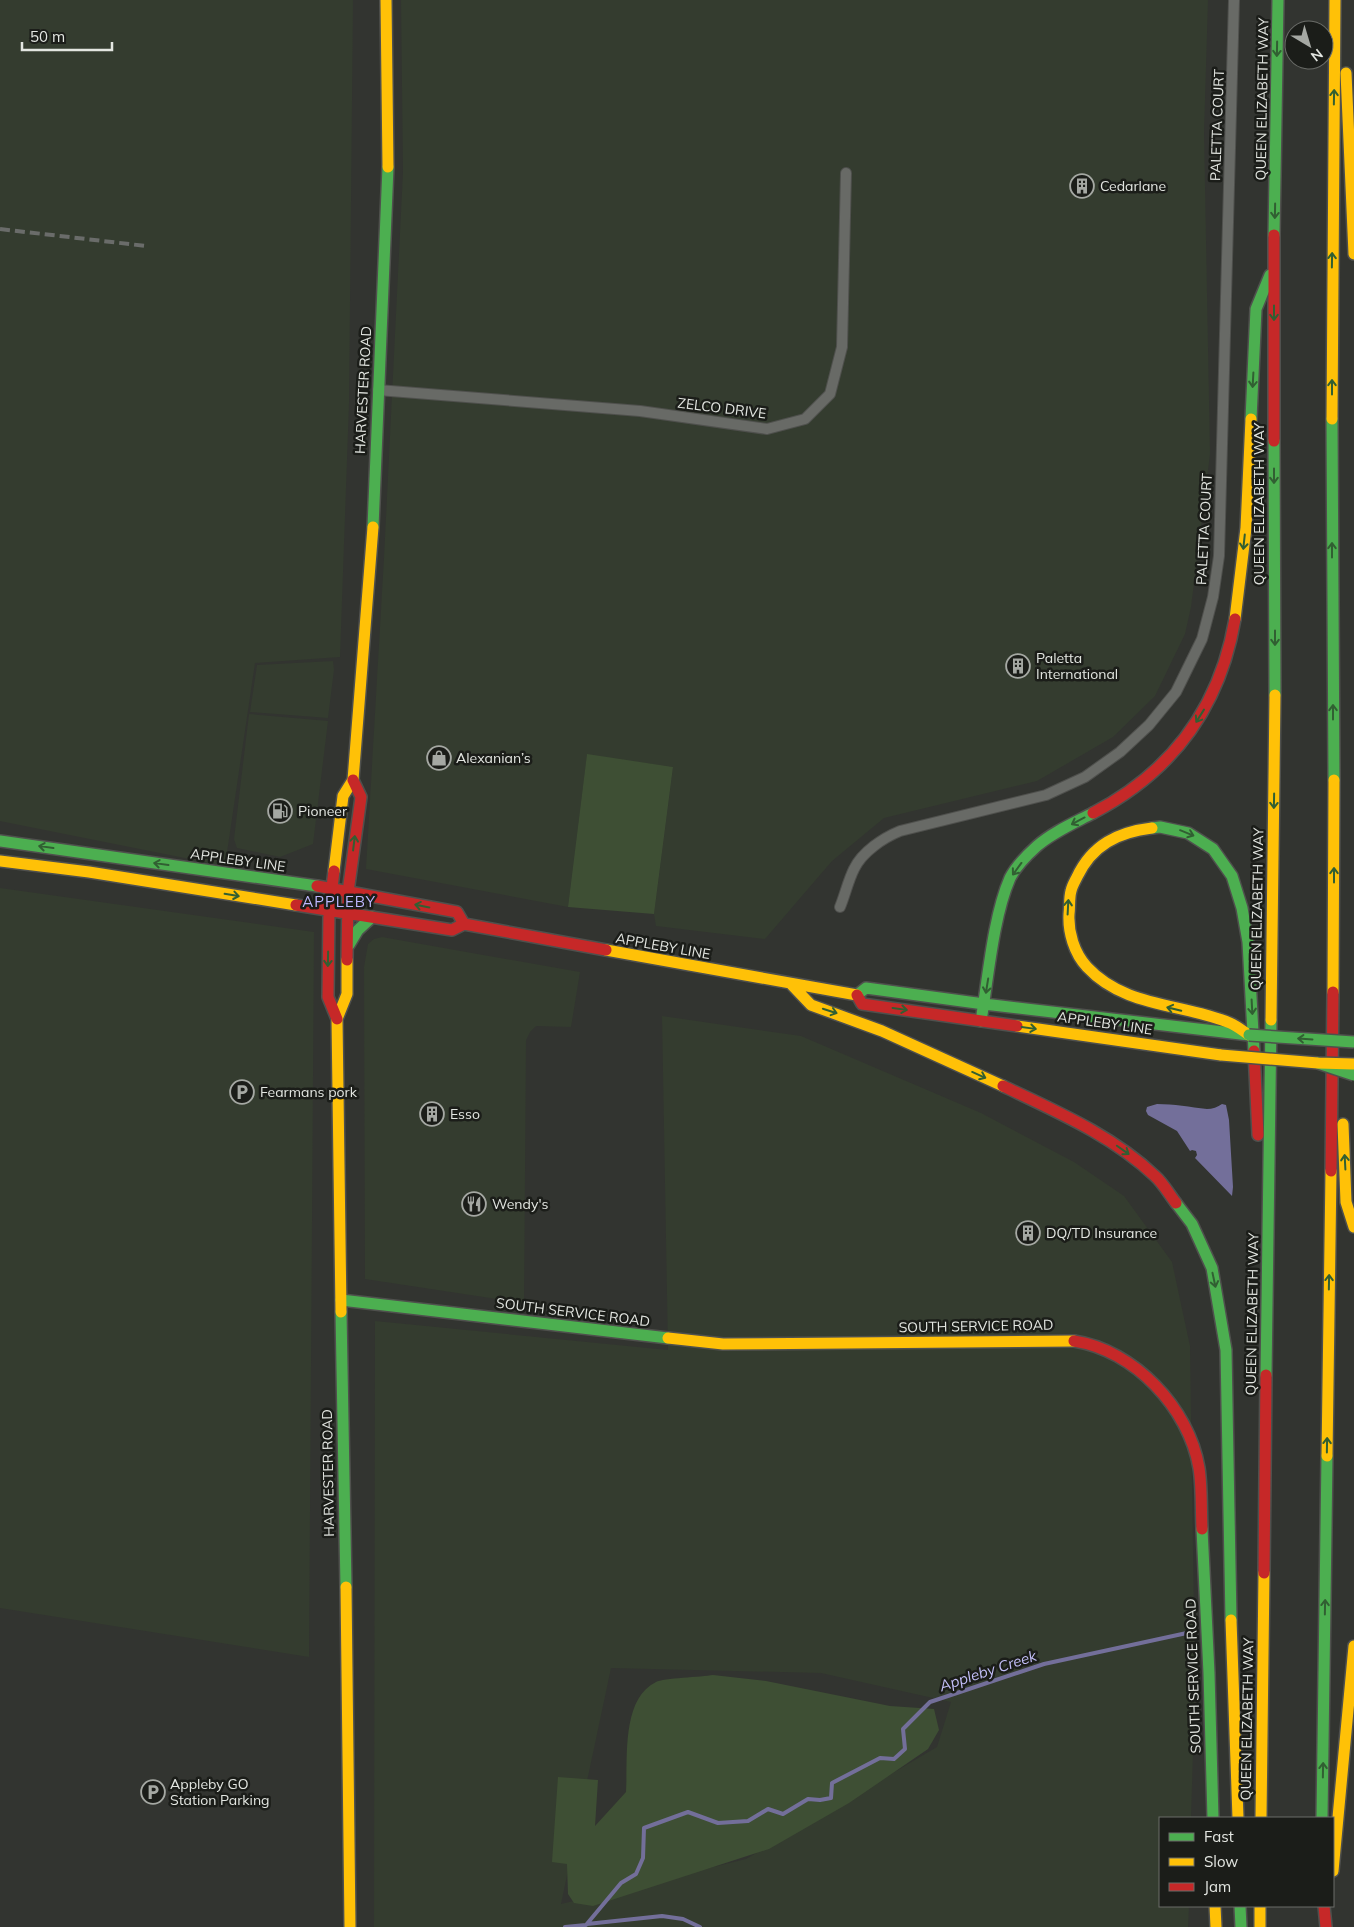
<svg xmlns="http://www.w3.org/2000/svg" width="1354" height="1927" font-family="Mulish,sans-serif">
	<style>
		.built { fill: #343c2f; fill-rule: evenodd }
		.green { fill: #3e4f34 }
		.water { fill: #736f9a }
		.lines { fill: none; stroke-linecap: round; stroke-linejoin: round }
		.stream { stroke: #736f9a; stroke-width: 4 }
		.street-casing { stroke: #4f504d; stroke-width: 12 }
		.fast-casing { stroke: #4f504d; stroke-width: 14 }
		.slow-casing { stroke: #4f504d; stroke-width: 14 }
		.jam-casing { stroke: #4f504d; stroke-width: 14 }
		.street { stroke: #686a66; stroke-width: 10 }
		.fast { stroke: #4caf50; stroke-width: 11 }
		.slow { stroke: #ffc107; stroke-width: 11 }
		.jam { stroke: #c62828; stroke-width: 11 }
		.rail { stroke: #6a6c6a; stroke-width: 4; stroke-dasharray: 10 5; stroke-linecap: butt }
		.fast-bridge-casing { stroke: #4f504d; stroke-width: 14; stroke-linecap: butt }
		.slow-bridge-casing { stroke: #4f504d; stroke-width: 14; stroke-linecap: butt }
		.fast-bridge { stroke: #4caf50; stroke-width: 11 }
		.slow-bridge { stroke: #ffc107; stroke-width: 11 }
		.oneway { stroke: #315f32 }
		.labels { text-anchor: middle; stroke-width: 5; stroke-linejoin: round; paint-order: stroke }
		.street-label { font-size: 14px; fill: #e3e6e1; stroke: #1b1d19 }
		.poi-label { font-size: 14px; fill: #e3e6e1; stroke: #1b1d19; text-anchor: start }
		.neighbourhood-label { font-size: 15px; letter-spacing: 1px; fill: #beb7fe; stroke: #1b1d19 }
		.water-label { font-size: 15px; font-style: italic; fill: #c2bef7; stroke: #1b1d19 }
	</style>
	<rect width="100%" height="100%" fill="#323430"/>
	<path class="built" d="M0,0H353L349,403L340,657L255,663L225,866L0,821Z
		M401,0H1208L1204,132L1210,454L1191,607L1185,634L1155,696L1113,737L1037,781L884,818L832,861L765,939L656,926L654,914L673,767L587,755L568,907L366,869L384,558L403,172Z
		M333,661L334,670L328,718L250,712L257,665Z
		M249,714L328,721L313,844L280,857L237,848L234,839Z
		M0,888L314,932L309,1657L0,1608Z
		M382,937L580,972L571,1027L536,1026L530,1032L526,1040L524,1303L365,1279L364,967L368,944L374,939Z
		M662,1016L801,1036L981,1113L1074,1162L1124,1196L1172,1262L1190,1346L1195,1686L1191,1818H1160V1906H1189L1188,1927H374L375,1321L668,1350ZM611,1668L821,1673L951,1702L937,1747L746,1859L561,1904Z"/>
	<path class="green" d="M587,754L673,767L654,914L568,907Z
		M713,1675L766,1681L890,1706L934,1709L939,1730L928,1749L849,1803L769,1849L593,1906L574,1903L568,1894L567,1864L552,1862L558,1777L598,1780L595,1826L626,1792C628,1759 621,1699 656,1682C663,1678 702,1677 713,1675Z"/>
	<path class="water" d="M1157,1104C1174,1104 1190,1107 1207,1109C1212,1109 1218,1107 1222,1104L1226,1105L1229,1120L1233,1187L1232,1196L1196,1159L1195,1158L1197,1155L1196,1151L1192,1150L1190,1151L1177,1131L1148,1115L1146,1111L1147,1107Z"/>
	<g class="lines">
		<path class="stream" d="M587,1924L662,1916L683,1919L700,1927
			M565,1927L586,1925L621,1883L636,1874L643,1858L644,1828L688,1812L718,1823L748,1821L768,1809L783,1814L808,1799L820,1800L831,1798L832,1783L880,1758L894,1759L905,1749L903,1729L930,1702L1044,1664L1196,1631"/>
		<g class="street-casing">
			<path id="street" d="M378,390L640,411L767,429L805,419L830,394L842,347L846,173
				M840,907C845,895 848,881 854,869C862,852 883,838 900,831L1046,795L1085,777L1120,752L1149,725L1176,692L1202,639L1213,597L1219,556L1234,0"/>
		</g>
		<g class="fast-casing">
			<path id="fast" d="M1274,235L1278,0
				M1251,419L1256,309L1270,275
				M1332,419L1334,780
				M1274,441L1275,695
				M373,527L388,167
				M1152,828L1160,827L1188,833L1213,849L1232,876L1242,908L1248,942L1254,1051
				M0,841L317,886
				M349,945L358,930L372,917
				M857,995L866,988L984,1004L1249,1035
				M981,1021C988,979 993,917 1010,878C1016,866 1027,855 1037,846C1053,832 1074,823 1093,813
				M1176,1203L1192,1224L1212,1268L1226,1350L1231,1620
				M341,1300L668,1338
				M341,1312L346,1587
				M1266,1375L1271,1020
				M1202,1529L1209,1673L1213,1818
				M1322,1818L1327,1456
				M1240,1906L1241,1927"/>
		</g>
		<g class="slow-casing">
			<path id="slow" d="M386,0L388,167
				M1346,73L1354,254
				M1332,419L1335,0
				M1235,619L1246,528L1251,419
				M1152,828C1118,832 1092,845 1077,877C1075,881 1072,886 1071,891C1069,898 1070,906 1069,914C1068,932 1074,953 1087,967C1125,1008 1182,1003 1230,1023C1237,1026 1243,1031 1249,1035
				M0,861L89,872L296,905
				M334,871L343,796L353,780L373,527
				M606,950L857,995
				M791,984L811,1005L882,1031L1003,1086
				M1333,992L1334,780
				M1271,1020L1275,695
				M1017,1026L1221,1055
				M1343,1124L1346,1202L1354,1227
				M341,1312L337,1019L347,994V960
				M668,1338L723,1344L1074,1341
				M1327,1456L1331,1171
				M346,1587L350,1927
				M1231,1620L1238,1818
				M1261,1818L1264,1573
				M1333,1871L1354,1646
				M1215,1906L1216,1927
				M1260,1906V1927"/>
		</g>
		<g class="jam-casing">
			<path id="jam" d="M1274,441V235
				M1093,813C1172,772 1220,707 1235,619
				M334,871L329,911L328,997L337,1019
				M317,886L457,912L464,924
				M296,905L452,930L464,924L606,950
				M347,960L348,892L361,797L353,780
				M857,995L862,1004L1017,1026
				M1254,1051L1258,1135
				M1003,1086C1055,1111 1112,1135 1155,1176C1163,1183 1169,1194 1176,1203
				M1331,1171L1333,992
				M1074,1341C1134,1350 1189,1408 1199,1468C1202,1487 1201,1509 1202,1529
				M1264,1573L1266,1375
				M1324,1906L1326,1927"/>
		</g>
		<use href="#street" class="street"/>
		<use href="#fast" class="fast"/>
		<use href="#slow" class="slow"/>
		<use href="#jam" class="jam"/>
		<path class="rail" d="M0,229L146,246"/>
		<g class="fast-bridge-casing">
			<path id="fast-bridge" d="M1249,1035L1354,1042
				M1318,1063L1354,1075"/>
		</g>
		<g class="slow-bridge-casing">
			<path id="slow-bridge" d="M1221,1055L1318,1063L1354,1064"/>
		</g>
		<use href="#fast-bridge" class="fast-bridge"/>
		<use href="#slow-bridge" class="slow-bridge"/>
	</g>
	<defs><path id="oneway-shaft" d="M-6 0H5M1.5-3L5.5 0L1.5 3" fill="none" stroke-width="1.6" stroke-linecap="round" stroke-linejoin="round" transform="scale(1.25)"/></defs>
	<g class="oneway">
		<use href="#oneway-shaft" transform="translate(1277 49) rotate(91)"/>
		<use href="#oneway-shaft" transform="translate(1334 97) rotate(-89)"/>
		<use href="#oneway-shaft" transform="translate(1275 211) rotate(91)"/>
		<use href="#oneway-shaft" transform="translate(1332 260) rotate(-89)"/>
		<use href="#oneway-shaft" transform="translate(1274 313) rotate(90)"/>
		<use href="#oneway-shaft" transform="translate(1253 380) rotate(93)"/>
		<use href="#oneway-shaft" transform="translate(1332 387) rotate(-90)"/>
		<use href="#oneway-shaft" transform="translate(1274 476) rotate(90)"/>
		<use href="#oneway-shaft" transform="translate(1244 542) rotate(96)"/>
		<use href="#oneway-shaft" transform="translate(1332 550) rotate(-90)"/>
		<use href="#oneway-shaft" transform="translate(1275 638) rotate(90)"/>
		<use href="#oneway-shaft" transform="translate(1333 712) rotate(-90)"/>
		<use href="#oneway-shaft" transform="translate(1200 716) rotate(122)"/>
		<use href="#oneway-shaft" transform="translate(1274 801) rotate(91)"/>
		<use href="#oneway-shaft" transform="translate(1078 821) rotate(152)"/>
		<use href="#oneway-shaft" transform="translate(1187 833) rotate(22)"/>
		<use href="#oneway-shaft" transform="translate(354 843) rotate(-83)"/>
		<use href="#oneway-shaft" transform="translate(46 847) rotate(-172)"/>
		<use href="#oneway-shaft" transform="translate(161 864) rotate(-172)"/>
		<use href="#oneway-shaft" transform="translate(1017 869) rotate(126)"/>
		<use href="#oneway-shaft" transform="translate(1334 875) rotate(-90)"/>
		<use href="#oneway-shaft" transform="translate(232 895) rotate(9)"/>
		<use href="#oneway-shaft" transform="translate(422 906) rotate(-169)"/>
		<use href="#oneway-shaft" transform="translate(1068 907) rotate(-87)"/>
		<use href="#oneway-shaft" transform="translate(328 959) rotate(91)"/>
		<use href="#oneway-shaft" transform="translate(987 986) rotate(99)"/>
		<use href="#oneway-shaft" transform="translate(1252 1007) rotate(87)"/>
		<use href="#oneway-shaft" transform="translate(900 1009) rotate(8)"/>
		<use href="#oneway-shaft" transform="translate(1174 1009) rotate(-166)"/>
		<use href="#oneway-shaft" transform="translate(830 1011) rotate(18)"/>
		<use href="#oneway-shaft" transform="translate(1029 1028) rotate(8)"/>
		<use href="#oneway-shaft" transform="translate(1305 1039) rotate(-176)"/>
		<use href="#oneway-shaft" transform="translate(979 1075) rotate(24)"/>
		<use href="#oneway-shaft" transform="translate(1123 1150) rotate(35)"/>
		<use href="#oneway-shaft" transform="translate(1345 1162) rotate(-93)"/>
		<use href="#oneway-shaft" transform="translate(1214 1280) rotate(78)"/>
		<use href="#oneway-shaft" transform="translate(1329 1282) rotate(-89)"/>
		<use href="#oneway-shaft" transform="translate(1327 1445) rotate(-89)"/>
		<use href="#oneway-shaft" transform="translate(1325 1607) rotate(-89)"/>
		<use href="#oneway-shaft" transform="translate(1323 1770) rotate(-89)"/>
	</g>
	<defs>
		<g id="building-ring" transform="scale(1.25)"><circle r="9.5" fill="#1b1d19" stroke="#a5a8a3" stroke-width="1.5"/><path d="M-4-6H4V6H1V3H-1V6H-4ZM-2.5-4.3h1.7v1.8h-1.7ZM.8-4.3h1.7v1.8H.8ZM-2.5-1h1.7V.8h-1.7ZM.8-1h1.7V.8H.8Z" fill="#a5a8a3"/></g>
		<g id="shop-ring" transform="scale(1.25)"><circle r="9.5" fill="#1b1d19" stroke="#a5a8a3" stroke-width="1.5"/><path d="M-5-2.5h2.3a2.7 3.5 0 0 1 5.4 0H5L5.5 6h-11ZM-1.5-2.5h3a1.5 2.3 0 0 0-3 0Z" fill="#a5a8a3"/></g>
		<g id="fuel-ring" transform="scale(1.25)"><circle r="9.5" fill="#1b1d19" stroke="#a5a8a3" stroke-width="1.5"/><path d="M-5.5-6h7V0h2V4h1.3V-2.5L3-4.5l.8-.8L6-3V5H2.5V1h-1V6h-7ZM-4.2-4.7v3.2H.2V-4.7Z" fill="#a5a8a3"/></g>
		<g id="parking-ring" transform="scale(1.25)"><circle r="9.5" fill="#1b1d19" stroke="#a5a8a3" stroke-width="1.5"/><path d="M-3.5-5.5H1a3.5 3.5 0 0 1 0 7H-1V5.5H-3.5ZM-1-3.4V-.6H.8a1.4 1.4 0 0 0 0-2.8Z" fill="#a5a8a3"/></g>
		<g id="restaurant-ring" transform="scale(1.25)"><circle r="9.5" fill="#1b1d19" stroke="#a5a8a3" stroke-width="1.5"/><path d="M-5-6h1v4h1v-4h1v4h1v-4h1v5L-1.5 .5V6h-2V.5L-5-1ZM5-6V6H3V1.5H1.5Q1.5-4 5-6Z" fill="#a5a8a3"/></g>
	</defs>
	<g fill-rule="evenodd">
		<use href="#building-ring" x="1082" y="186"/>
		<use href="#building-ring" x="1018" y="666"/>
		<use href="#shop-ring" x="439" y="758"/>
		<use href="#fuel-ring" x="280" y="811"/>
		<use href="#parking-ring" x="242" y="1092"/>
		<use href="#building-ring" x="432" y="1114"/>
		<use href="#restaurant-ring" x="474" y="1204"/>
		<use href="#building-ring" x="1028" y="1233"/>
		<use href="#parking-ring" x="153" y="1792"/>
	</g>
	<g class="labels">
		<g class="street-label">
			<text transform="translate(1262 99) rotate(-89)" y="5">QUEEN ELIZABETH WAY</text>
			<text transform="translate(1217 125) rotate(-88)" y="5">PALETTA COURT</text>
			<text transform="translate(363 390) rotate(-87)" y="5">HARVESTER ROAD</text>
			<text transform="translate(722 408) rotate(7)" y="5">ZELCO DRIVE</text>
			<text transform="translate(1259 504) rotate(-90)" y="5">QUEEN ELIZABETH WAY</text>
			<text transform="translate(1204 529) rotate(-87)" y="5">PALETTA COURT</text>
			<text transform="translate(238 860) rotate(8)" y="5">APPLEBY LINE</text>
			<text transform="translate(1257 909) rotate(-89)" y="5">QUEEN ELIZABETH WAY</text>
			<text transform="translate(663 946) rotate(10)" y="5">APPLEBY LINE</text>
			<text transform="translate(1105 1023) rotate(8)" y="5">APPLEBY LINE</text>
			<text transform="translate(573 1312) rotate(7)" y="5">SOUTH SERVICE ROAD</text>
			<text transform="translate(1252 1314) rotate(-89)" y="5">QUEEN ELIZABETH WAY</text>
			<text transform="translate(976 1326) rotate(-1)" y="5">SOUTH SERVICE ROAD</text>
			<text transform="translate(328 1473) rotate(-91)" y="5">HARVESTER ROAD</text>
			<text transform="translate(1193 1676) rotate(-92)" y="5">SOUTH SERVICE ROAD</text>
			<text transform="translate(1247 1719) rotate(-89)" y="5">QUEEN ELIZABETH WAY</text>
		</g>
		<g class="poi-label">
			<text x="1100" y="191">Cedarlane</text>
			<text x="1036" y="663">Paletta<tspan x="1036" dy="16">International</tspan></text>
			<text x="456" y="763">Alexanian’s</text>
			<text x="298" y="816">Pioneer</text>
			<text x="260" y="1097">Fearmans pork</text>
			<text x="450" y="1119">Esso</text>
			<text x="492" y="1209">Wendy's</text>
			<text x="1046" y="1238">DQ/TD Insurance</text>
			<text x="170" y="1789">Appleby GO<tspan x="170" dy="16">Station Parking</tspan></text>
		</g>
		<g class="neighbourhood-label">
			<text x="339" y="907">APPLEBY</text>
		</g>
		<g class="water-label">
			<text transform="translate(988 1671) rotate(-18)" y="5">Appleby Creek</text>
		</g>
	</g>
	<rect x="1159" y="1817" width="175" height="90" fill="#1b1d19" stroke="#6b6d69"/>
	<rect x="1169" y="1833" width="25" height="8" fill="#4caf50" stroke="#6b6d69"/>
	<text x="1204" y="1842" font-size="15" fill="#e3e6e1">Fast</text>
	<rect x="1169" y="1858" width="25" height="8" fill="#ffc107" stroke="#6b6d69"/>
	<text x="1204" y="1867" font-size="15" fill="#e3e6e1">Slow</text>
	<rect x="1169" y="1883" width="25" height="8" fill="#c62828" stroke="#6b6d69"/>
	<text x="1204" y="1892" font-size="15" fill="#e3e6e1">Jam</text>
	<g transform="translate(1309 45) rotate(142)"><circle r="24" fill="#1b1d19" stroke="#6b6d69"/>
	<path d="M0-4L9 19L0 12L-9 19Z" fill="#a5a8a3"/>
	<text y="-8" font-size="14" font-weight="bold" text-anchor="middle" fill="#e3e6e1">N</text>
	</g>
	<path d="M22 42v8h90v-8" fill="none" stroke="#e3e6e1" stroke-width="2.5"/>
	<text x="30" y="42" font-size="15" fill="#e3e6e1" stroke="#1b1d19" stroke-width="4" paint-order="stroke">50 m</text>
</svg>
